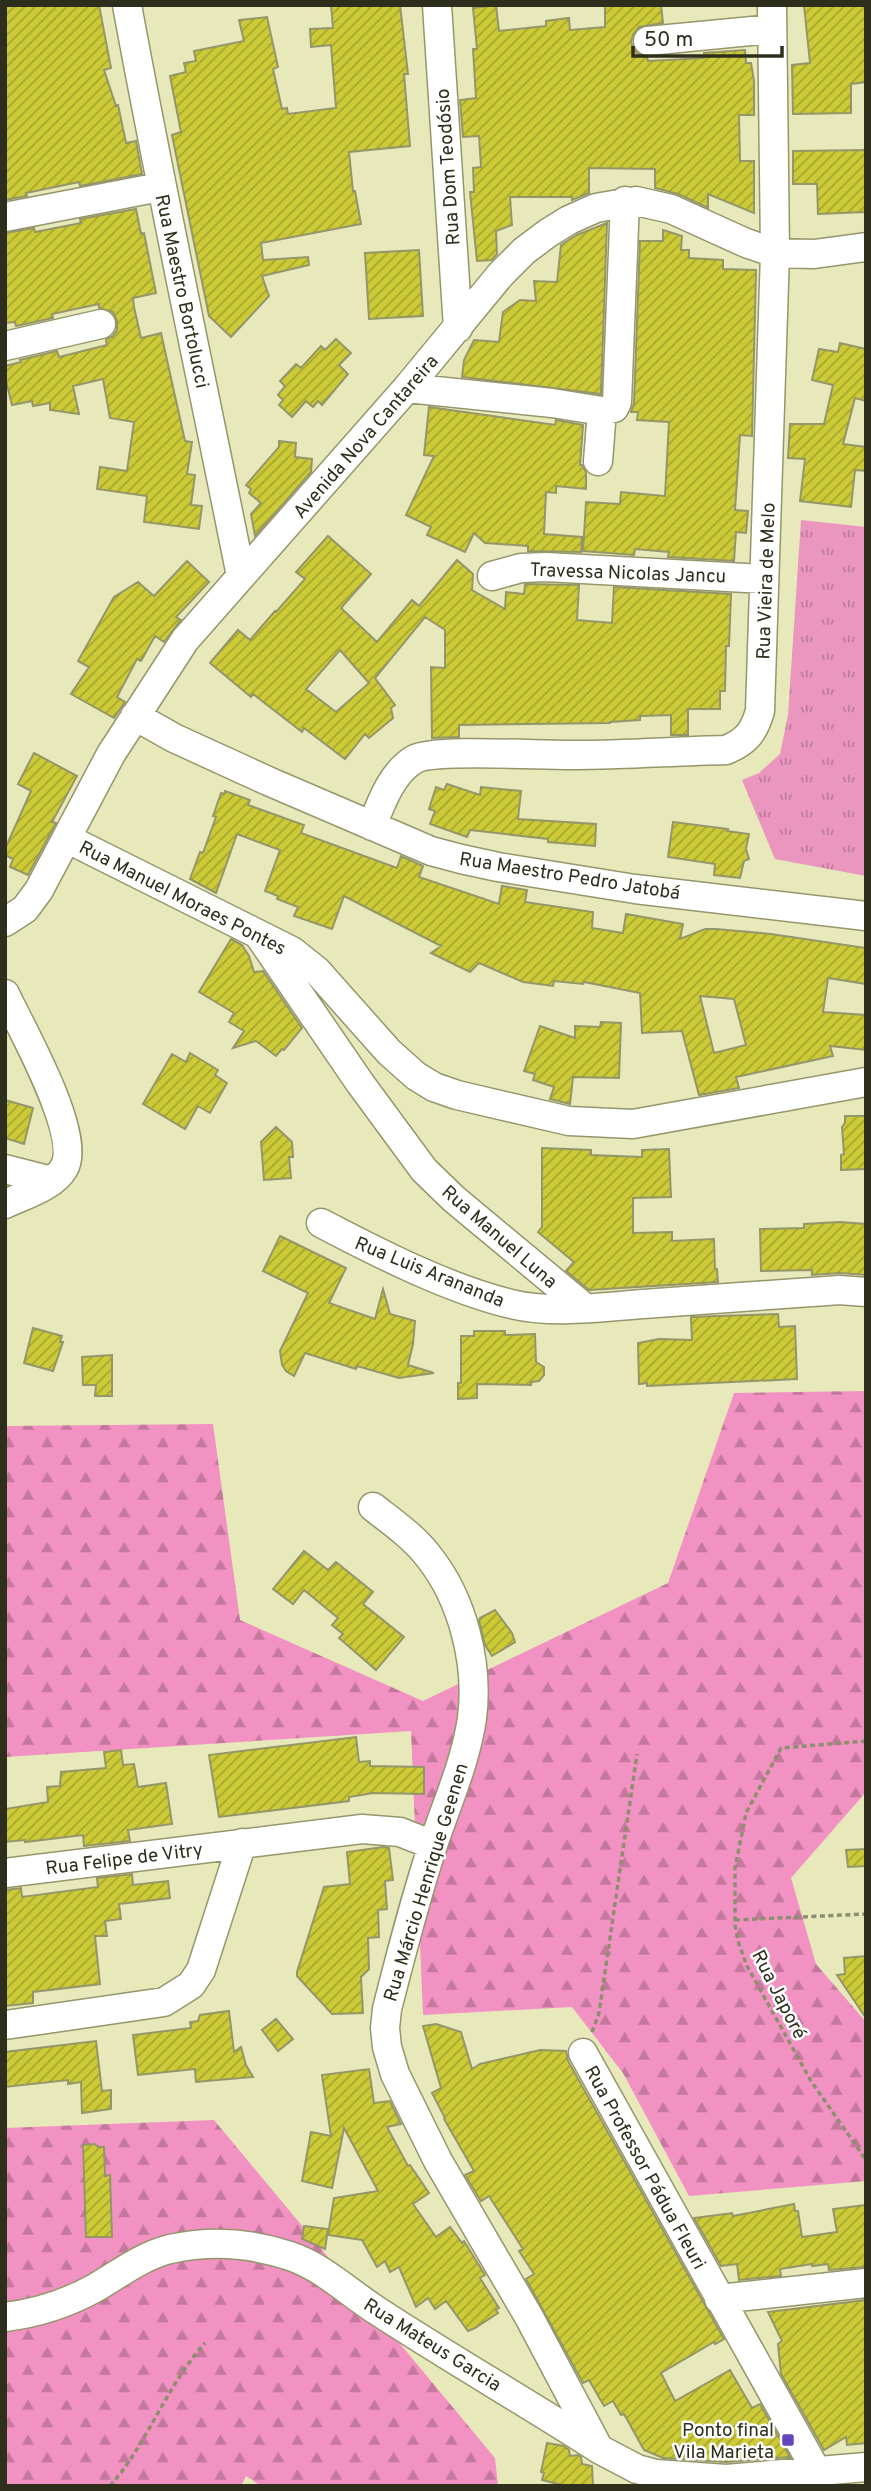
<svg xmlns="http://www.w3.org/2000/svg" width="871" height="2491" font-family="Overpass,sans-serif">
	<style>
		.forest { fill: url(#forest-firs) }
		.park { fill: url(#park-tufts) }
		.building { fill: url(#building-hatch); stroke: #94966a; stroke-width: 2; fill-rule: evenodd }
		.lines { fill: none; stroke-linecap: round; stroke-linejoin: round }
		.minor-casing { stroke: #95966b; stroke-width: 31 }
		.path { stroke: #8d8e6e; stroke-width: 3.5; stroke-dasharray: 5 3.5; stroke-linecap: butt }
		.minor { stroke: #fff; stroke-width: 28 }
		.poi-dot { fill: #6345bd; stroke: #fff; stroke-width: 2.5 }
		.labels { text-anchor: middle; stroke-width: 5; stroke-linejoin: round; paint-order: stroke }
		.street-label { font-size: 19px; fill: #2e2e1c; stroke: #fff }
		.poi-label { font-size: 19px; fill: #2e2e1c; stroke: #fff; text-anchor: end }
	</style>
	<defs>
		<pattern id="forest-firs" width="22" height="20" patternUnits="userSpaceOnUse" patternTransform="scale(1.75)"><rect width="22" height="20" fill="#f292c2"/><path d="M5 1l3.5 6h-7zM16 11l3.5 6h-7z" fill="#c4789d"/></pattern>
		<pattern id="park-tufts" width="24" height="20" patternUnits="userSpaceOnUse" patternTransform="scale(1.75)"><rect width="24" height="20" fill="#ea96bf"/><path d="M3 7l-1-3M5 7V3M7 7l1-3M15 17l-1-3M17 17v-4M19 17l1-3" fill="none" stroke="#be7b9a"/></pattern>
		<pattern id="building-hatch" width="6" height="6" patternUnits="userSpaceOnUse" patternTransform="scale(1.75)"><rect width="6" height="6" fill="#cccb37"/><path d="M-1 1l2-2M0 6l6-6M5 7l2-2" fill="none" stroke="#a6a52e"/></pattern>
	</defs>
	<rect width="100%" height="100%" fill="#e7e9bb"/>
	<path class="forest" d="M866,1391V1792L791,1878L816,1964L866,2022V2181L689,2196L623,2073L572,2007L423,2015L411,1731L5,1757V1426L213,1424L240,1620L423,1701L668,1583L734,1393Z
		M214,2120L495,2458L498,2486H261L246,2476L241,2486H5V2128Z"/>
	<path class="park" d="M801,520L866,527V876L775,859L742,780L759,773L780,754L788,715Z"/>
	<path class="building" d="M5,5H99L111,68L104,70L116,106L118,105L126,143L136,141L142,174L80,186L79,182L26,193L27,196L5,200Z
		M331,5H400L408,74H404L410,146L349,152L353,191H355L361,224L261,243L263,260L308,257L309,265L262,276L269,296L231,337L209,316L172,135L181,132L170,76L186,72L184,63L196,61L194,51L244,41L239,20L267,17L278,67L273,69L282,109L287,108L288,114L336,108L331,45L311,47L310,29L333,28Z
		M496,5L499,31L546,26V21L569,18L570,30L605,27V5H661L663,23L639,27L633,35L631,42L634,50L641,56L647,57L648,61L704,58V53L745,50L746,63H751L754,81V115H739L740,161H754V213L708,194V208L678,194L655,188V169L589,168V193L572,200V197H510L512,225L496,231L497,254L492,260L477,261L470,192H474L473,168L481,167L479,136L463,137L460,100L476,98L473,49H477L473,8Z
		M804,5H866V82L851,84V113L793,114L792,65L810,63Z
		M866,150V212L818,214L817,184H793V151Z
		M136,209L141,234L144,233L156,293L133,298L134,307L141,338L161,333L185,441L192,442L187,474L195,475L191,505L202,506L199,529L144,522L147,496L97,489L100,467L127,471L134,422L110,418L103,379L73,386L79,414L50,410V403L33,406L32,401L12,405L5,377V366L21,362L20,360L57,351L59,357L107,345L106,340L113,336L117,330V321L113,312L99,308V304L52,314L53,318L16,326L15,322L5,323V233L34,228L35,232L81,223L80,219Z
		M607,223L601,394L462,377L464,360L474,340L499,342L503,312L520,300L536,301L534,281L557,282L561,245L577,235Z
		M663,230L682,236L681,250H689V258L723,260V269L756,270L752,436L740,435L735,510L748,511L746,533L736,532L734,561L668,557L669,552L635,549L634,555L583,551L586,502L620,504L621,492L665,496L669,422L637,420L638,412H631L634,403L640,241H663Z
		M419,250L423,316L369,319L365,253Z
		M336,339L351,353L339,365L348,374L322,405L318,401L313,407L306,401L292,417L279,405L283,400L278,395L285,386L280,381L296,364L301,368L321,346L325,350Z
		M840,343L866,349V401L855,398L843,444L866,447V471L855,470L851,507L800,501L805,459L788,458L790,424H824L833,385L812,380L819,349L838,352Z
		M429,407L555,425L556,420L583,425L580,465H582L586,472V489L556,486V493L546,492L544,534L582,537L581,552L528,551V546L485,543L474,533L465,552L427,535L431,527L406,515L434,456L424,455Z
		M279,441L296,443L295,457L312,459L311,472L255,536L251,514L261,503L249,493L251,489L246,485L279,447Z
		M328,536L371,574L341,608L377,642L412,600L419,606L457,560L473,574L472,590L505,609L506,592L524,594L525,584L579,585L577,620L612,623L614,587L731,594L729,646H726L725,691H720V709H688V735H671V715L640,716V720L610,722V723L459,725V737L432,738L431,667L445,668V630L425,617L375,678L395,705L391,708L393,718L369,738L365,734L345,759L304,728L302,732L253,694L251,697L210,663L238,630L250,640L275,611L276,612L305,579L296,572ZM340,650L369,683L336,712L306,689Z
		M187,561L209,582L176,617L181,620L164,642L155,636L141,661L137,659L117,697L125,702L114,718L71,694L89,667L78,661L114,597L138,582L154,596Z
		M34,753L77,776L52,822L56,823L28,875L10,867L13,859L5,855V849L31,791L18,784Z
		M447,784L480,795L481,787L521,791L518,819L596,824L595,846L548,842V839L470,830L467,837L430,824L435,811L429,809L436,787L444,790Z
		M225,791L250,800L248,805L304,825L301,833L397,868L401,856L423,866L419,877L499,904L502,886L527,890L525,902L593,912L592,928L623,933L626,914L683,924L680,939L705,929H716L771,934L866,948V984L828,978L823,1012L866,1015V1050L830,1046L833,1056L736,1077L739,1088L699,1095L682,1031L642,1033L640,993L584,982L583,984L554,981L553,986L523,982L479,963L470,972L431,953L441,946L344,896L332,929L294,916L298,907L277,899L278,896L265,891L280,850L237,834L216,893L190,879L200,852L203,853L216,817L213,816L221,793L224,794ZM700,996L734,999L746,1045L714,1053Z
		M673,822L728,829L727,831L749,834L746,849L749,859L744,861L740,878L714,875L715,864L668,857Z
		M231,939L242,945L249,956L254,972L263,971L302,1028L284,1050L282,1049L276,1056L256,1041L233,1048L244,1031L229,1022L234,1013L199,992Z
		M601,1022L621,1023L619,1078L573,1077L570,1104L550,1099L554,1087L533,1080L535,1074L524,1071L540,1026L575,1038V1026L600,1027Z
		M190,1053L218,1070L215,1075L227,1083L210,1113L198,1106L185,1129L143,1104L172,1054L186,1062Z
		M5,1100L33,1108L24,1144L5,1138Z
		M845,1116H866V1169L841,1170V1155L844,1154L842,1127L845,1123Z
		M276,1127L292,1142L293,1157H289L291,1178L264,1180L261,1142Z
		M542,1148L591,1150V1155L642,1157V1150L669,1149L671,1197L633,1198V1233L672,1232V1241L714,1239L715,1269H717L718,1282L589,1290L566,1271L574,1262L538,1232L542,1227Z
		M840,1222L866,1224V1275L840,1273L812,1275V1270L761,1271L760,1229L804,1228V1224Z
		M280,1236L346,1268L329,1303L375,1319L383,1289L390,1314L415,1321L413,1344L408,1365L434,1373L399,1378L357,1366L356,1369L305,1353L294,1376L286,1371L282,1365L280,1351L308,1293L263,1271Z
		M778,1314L779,1327L795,1326L797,1379L647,1386V1383L639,1384L638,1343L659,1339L692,1340L691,1317Z
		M33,1328L62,1336L60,1342H63L53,1371L24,1363Z
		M474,1331H505V1335L535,1334L536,1362L544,1367V1375L539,1381L531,1382V1385L477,1384V1398L458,1399V1383H461V1336H474Z
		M112,1355V1396H95L96,1385H83L82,1357Z
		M304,1551L328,1570L336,1562L373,1592L363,1604L404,1637L376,1670L339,1638L343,1634L332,1625L338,1618L304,1590L293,1604L273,1589Z
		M495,1610L512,1633L515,1642L492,1656L485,1645L479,1621L480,1618Z
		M356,1737L359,1762L370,1761V1766L424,1767V1794L373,1793L349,1797V1801L219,1817L209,1755Z
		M121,1750L123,1765L134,1764L138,1787L166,1783L172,1824L128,1830L130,1841L84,1846L83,1835L25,1842V1840L5,1842V1809L48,1802L47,1787L60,1786L61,1772L106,1768L104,1752Z
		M383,1847L389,1848L393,1880L385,1881L387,1909L378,1910L379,1937L368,1938L369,1969L361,1977L363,2013L332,2014L297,1976V1972L324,1887L350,1884L347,1852Z
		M866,1849V1866L848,1867L846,1850Z
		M132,1874L133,1885L168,1881L170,1898L119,1904L121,1919L105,1921L107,1936H95L100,1984L33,1992V2003L5,2006V1890L21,1888L22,1897L98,1887L97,1878Z
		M866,1956V2018L837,1975L845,1974L844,1958Z
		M229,2011L234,2052L241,2047L246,2065L253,2077L196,2082L195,2069L138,2075L133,2035L191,2028L190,2022L198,2021L200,2015Z
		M276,2019L293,2039L278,2051L262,2030Z
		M436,2024L461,2032L472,2069L480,2064L540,2050L566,2051L568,2061L724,2339L715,2344L714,2342L661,2373L675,2401L730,2370L752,2408L760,2404L790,2457L726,2462L663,2458L644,2450L624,2414L621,2415L613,2401L604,2406L589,2380L583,2383L526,2279L534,2274L519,2251L523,2249L489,2196L481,2201L465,2175L474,2171L444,2119L445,2118L432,2093L441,2088L423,2026Z
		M96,2041L102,2091L111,2090V2109L82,2113L81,2082L68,2084V2080L5,2087V2052Z
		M369,2069L374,2103L390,2101L401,2124L387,2127L408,2166L410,2165L429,2193L413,2204L436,2237L450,2227L462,2243L464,2241L485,2275L480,2278L499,2308L496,2310L498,2313L475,2328L468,2331L446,2301L435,2309L428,2298L416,2307L399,2267L390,2272L385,2261L377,2267L362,2240L328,2235L334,2198L378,2191L344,2128L332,2188L302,2181L311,2132L331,2136L322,2075Z
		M95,2144L98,2147H104L105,2176L110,2175L112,2237H86L83,2145Z
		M794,2204L795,2211H798L802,2237L837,2232L833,2209L866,2205V2267L829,2270L828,2264L812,2266V2264L780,2269L781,2276L739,2280L737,2264L721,2266L694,2218L732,2213L733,2216Z
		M304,2226L328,2229L325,2249L302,2239Z
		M866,2300V2443L847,2445L846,2437L824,2450L781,2374L778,2344L782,2341L768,2312Z
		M547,2443L564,2446L569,2450L570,2456L578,2455L581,2457L582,2464L592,2466L593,2486H566L542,2480L544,2473L541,2472Z"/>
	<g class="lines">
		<g class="minor-casing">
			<path id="minor" d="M127,5C162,196 203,386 241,576
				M437,5L458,328
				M648,41L772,29
				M5,217L160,187
				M5,346L101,324
				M407,388L552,403L602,411L614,408L617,402L625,201
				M598,461L602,411
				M492,576L521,568L546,567L764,579
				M135,716L174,738L268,781L431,851L461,859L498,867L635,889L866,916
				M372,826C381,803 392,772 415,759C437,748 545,756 576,755C626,755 676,751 726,750C746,742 754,732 760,711L775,253L772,5
				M68,839L292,951L317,971L389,1052L416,1076L434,1087L457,1095L569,1121L633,1124L866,1082
				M5,922L25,909L39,890L111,754L185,640L407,388L501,274L524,251L548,233L569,220L596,208L636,201L671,209L746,243L775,253L814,254L866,247
				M260,937L360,1083L424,1170L454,1199L585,1308
				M5,994C21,1028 83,1136 64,1168C53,1187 24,1195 5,1204
				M5,1169L52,1181
				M321,1223C378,1253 449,1289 511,1304C553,1314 601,1307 643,1304C709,1299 774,1295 839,1290L866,1292
				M373,1507C392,1522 414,1537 429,1557C463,1600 479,1664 472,1718C466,1761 447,1803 433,1845C415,1899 401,1954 387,2009L385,2028L387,2047L395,2074L438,2161L529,2317L599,2449
				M5,1873L362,1829L400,1832L433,1845
				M5,2025L164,2002L191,1985L201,1970L242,1843
				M583,2053L817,2472
				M719,2299L866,2283
				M5,2317C38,2313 66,2304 95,2288C119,2274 142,2256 170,2249C210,2240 251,2243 290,2256C323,2267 349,2293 379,2312C451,2359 526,2402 599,2449L637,2469L656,2474L726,2479L866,2467"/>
		</g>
		<path class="path" d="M866,1741L781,1748L746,1813L735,1868V1925L739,1944L747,1966L811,2081L866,2160
			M735,1920L866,1914
			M592,2032L599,2013L637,1754
			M110,2486C148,2443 166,2386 205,2343"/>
		<use href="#minor" class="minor"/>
	</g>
	<rect class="poi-dot" x="781" y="2433" width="14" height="14" rx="3.5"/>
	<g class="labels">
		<g class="street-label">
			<text transform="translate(447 167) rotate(-94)" y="7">Rua Dom Teodósio</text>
			<text transform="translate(183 291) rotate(78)" y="7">Rua Maestro Bortolucci</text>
			<text transform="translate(365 436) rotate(-49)" y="7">Avenida Nova Cantareira</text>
			<text transform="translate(628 572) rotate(2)" y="7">Travessa Nicolas Jancu</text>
			<text transform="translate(765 581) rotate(-88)" y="7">Rua Vieira de Melo</text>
			<text transform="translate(570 875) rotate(9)" y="7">Rua Maestro Pedro Jatobá</text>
			<text transform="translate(183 897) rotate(27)" y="7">Rua Manuel Moraes Pontes</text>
			<text transform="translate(500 1236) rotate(41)" y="7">Rua Manuel Luna</text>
			<text transform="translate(430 1271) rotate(22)" y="7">Rua Luis Arananda</text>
			<text transform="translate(124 1858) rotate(-7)" y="7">Rua Felipe de Vitry</text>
			<text transform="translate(425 1882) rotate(-73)" y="7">Rua Márcio Henrique Geenen</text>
			<text transform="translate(780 1994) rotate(63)" y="7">Rua Japoré</text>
			<text transform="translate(646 2167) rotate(61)" y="7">Rua Professor Pádua Fleuri</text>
			<text transform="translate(433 2344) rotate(32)" y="7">Rua Mateus Garcia</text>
		</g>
		<g class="poi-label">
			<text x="774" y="2436">Ponto final<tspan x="774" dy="22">Vila Marieta</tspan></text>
		</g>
	</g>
	<rect width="871" height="2491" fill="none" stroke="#2e2e1c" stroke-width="14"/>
	<path d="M633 46v10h149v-10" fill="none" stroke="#2e2e1c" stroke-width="3.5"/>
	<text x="644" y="46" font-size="21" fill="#2e2e1c" stroke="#ffffff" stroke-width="5" paint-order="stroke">50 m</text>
</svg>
